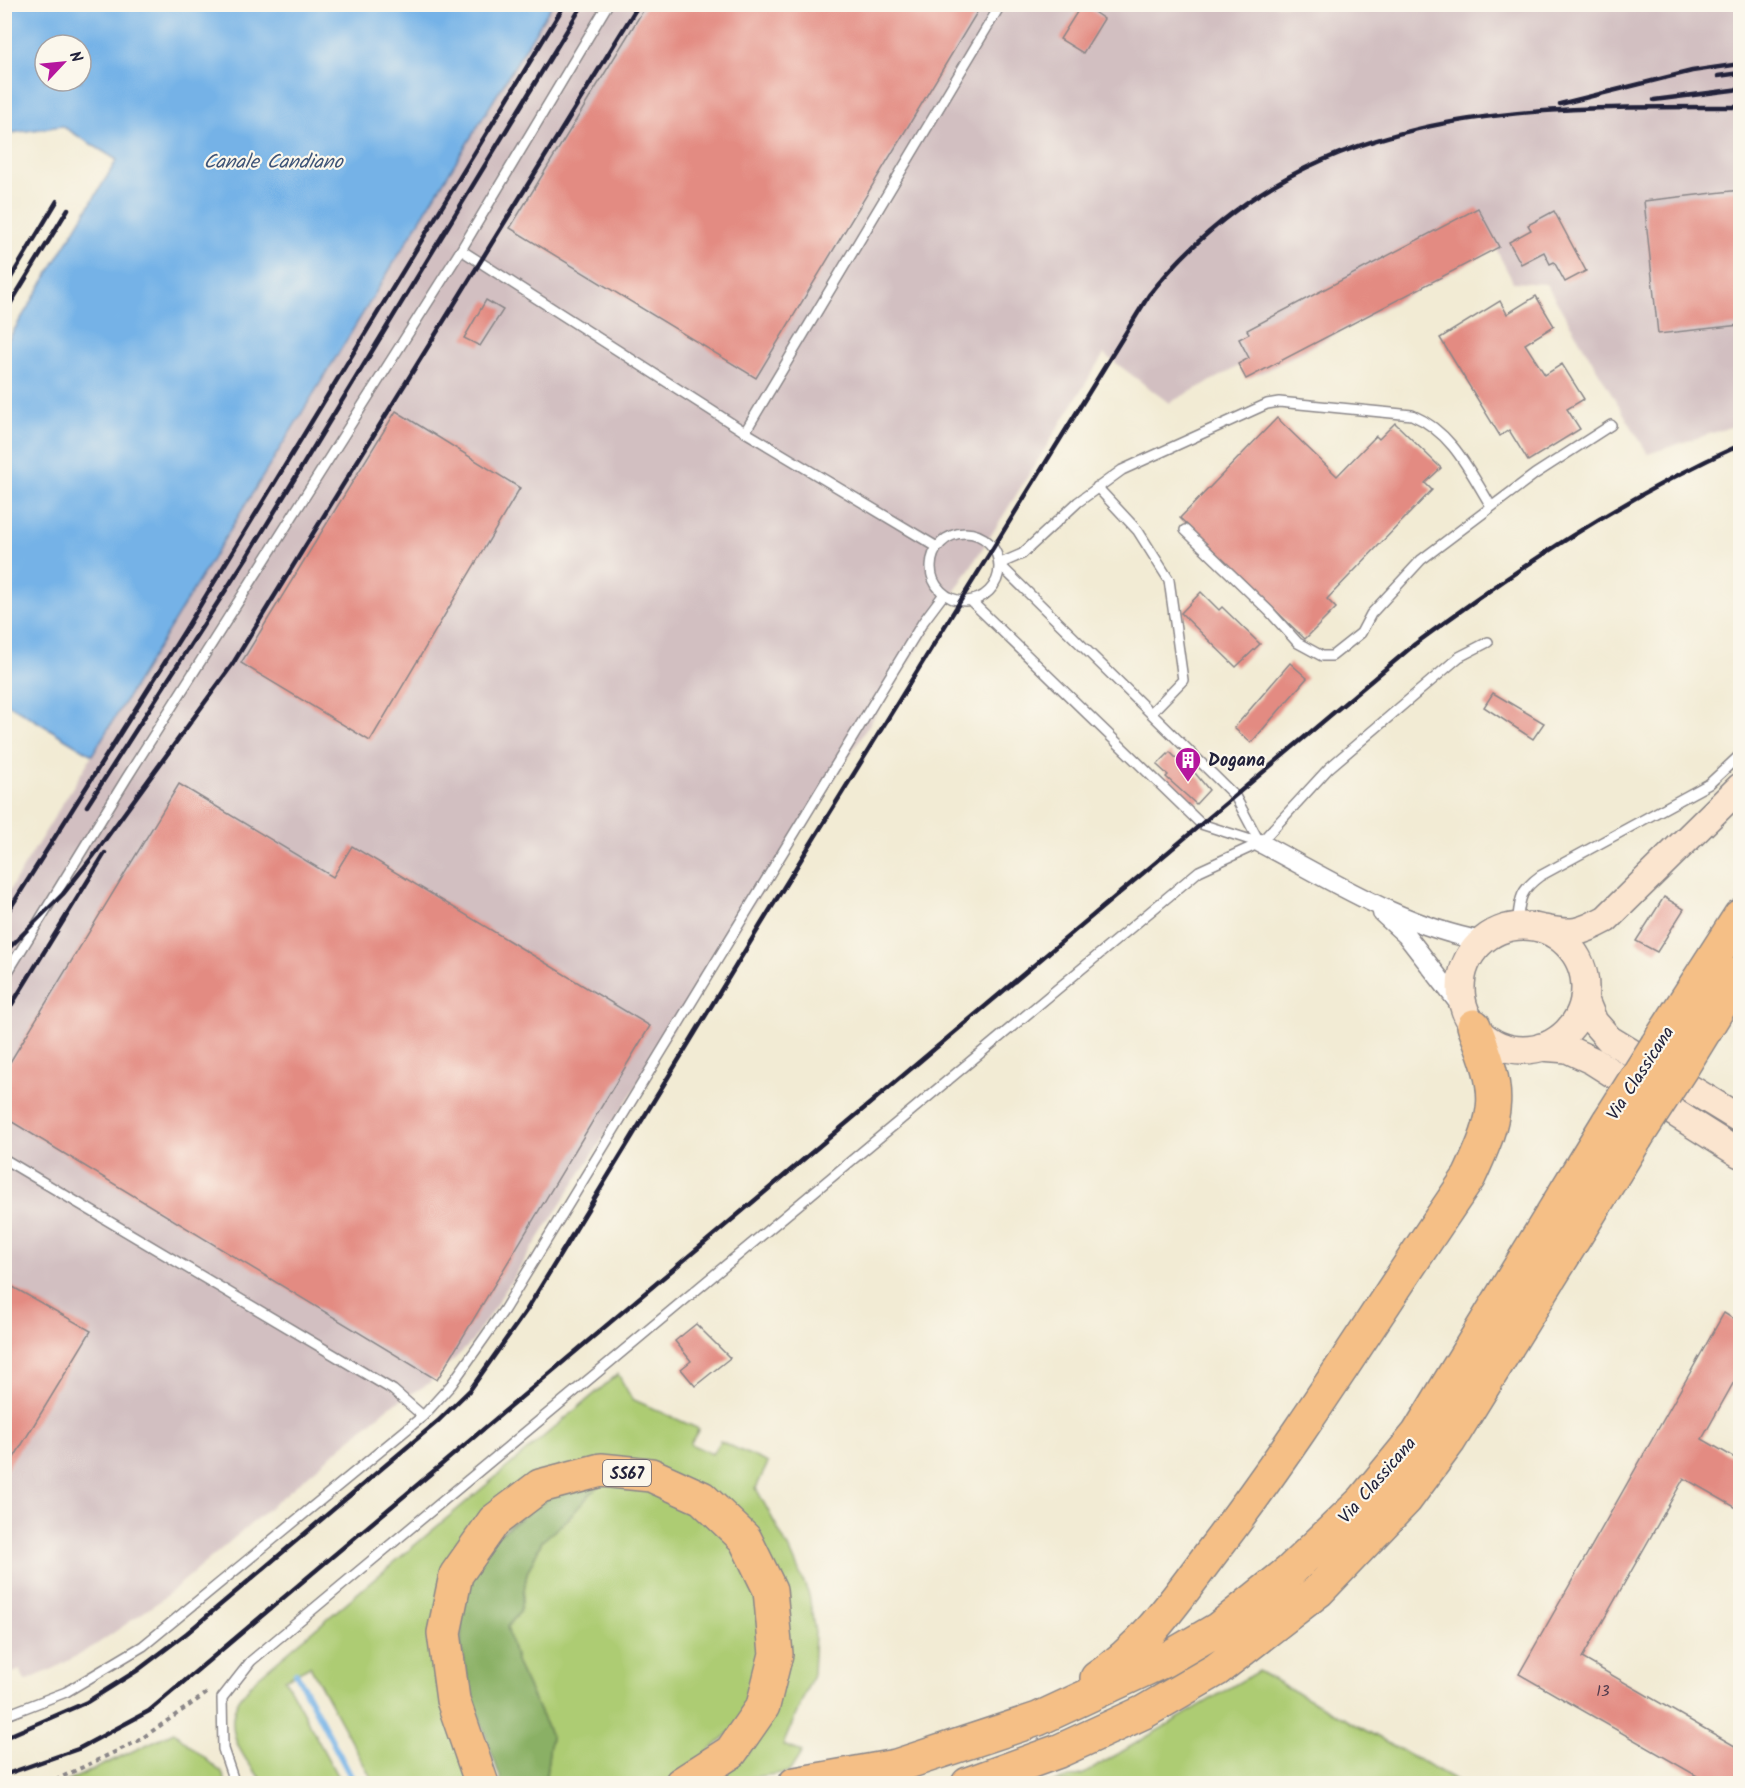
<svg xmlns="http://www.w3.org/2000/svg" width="1745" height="1788" font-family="Kalam,sans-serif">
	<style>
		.industrial { fill: #d2bfc1 }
		.green { fill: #adcc73; stroke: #687757; stroke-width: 1.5 }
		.forest { fill: #8ab065; stroke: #566950; stroke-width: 1.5 }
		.water { fill: #74b2e7; stroke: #4b6a91; stroke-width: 1.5; fill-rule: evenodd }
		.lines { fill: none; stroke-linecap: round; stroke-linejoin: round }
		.stream { stroke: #74b2e7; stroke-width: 6 }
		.building { fill: #e38b82 }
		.lane-casing { stroke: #8a8688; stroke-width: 12 }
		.street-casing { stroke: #8a8688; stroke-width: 21 }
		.secondary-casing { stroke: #8a8688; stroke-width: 30 }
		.highway-casing { stroke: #8a8688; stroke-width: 36 }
		.path { stroke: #8a8688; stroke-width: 4; stroke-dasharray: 4.5 4.5; stroke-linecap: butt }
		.lane { stroke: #fff; stroke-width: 9 }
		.street { stroke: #fff; stroke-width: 18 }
		.secondary { stroke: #fbe5cf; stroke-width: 27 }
		.highway { stroke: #f5bf86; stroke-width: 33 }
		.rail { stroke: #22223b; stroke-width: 4.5 }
		.highway-bridge-casing { stroke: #8a8688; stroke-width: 36; stroke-linecap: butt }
		.highway-bridge { stroke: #f5bf86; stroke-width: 33 }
		.labels { text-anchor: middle; stroke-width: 4.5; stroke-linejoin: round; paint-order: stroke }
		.number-label { font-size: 15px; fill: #523c4d }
		.shield { fill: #fbf7ec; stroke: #636270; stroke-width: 1.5 }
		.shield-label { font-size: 16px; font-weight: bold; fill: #22223b }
		.poi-label { font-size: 18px; font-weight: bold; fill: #22223b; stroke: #fbf7ec; text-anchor: start }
		.street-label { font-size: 18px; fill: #22223b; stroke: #fbf7ec }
		.water-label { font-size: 20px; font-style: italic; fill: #3f5477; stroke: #fbf7ec }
	</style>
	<rect width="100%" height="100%" fill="#fbf7ec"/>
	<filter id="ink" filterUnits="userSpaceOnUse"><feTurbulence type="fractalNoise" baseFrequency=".0167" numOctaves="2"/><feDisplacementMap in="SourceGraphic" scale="12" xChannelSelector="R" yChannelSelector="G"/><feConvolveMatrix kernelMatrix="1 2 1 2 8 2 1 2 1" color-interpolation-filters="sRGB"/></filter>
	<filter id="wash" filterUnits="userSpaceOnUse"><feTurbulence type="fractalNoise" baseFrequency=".008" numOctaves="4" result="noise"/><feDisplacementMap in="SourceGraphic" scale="24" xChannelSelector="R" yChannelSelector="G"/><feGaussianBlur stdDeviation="1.35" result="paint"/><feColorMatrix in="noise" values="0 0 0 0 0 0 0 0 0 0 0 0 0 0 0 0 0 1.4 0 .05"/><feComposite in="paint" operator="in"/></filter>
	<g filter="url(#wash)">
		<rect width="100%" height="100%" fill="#f2ebd4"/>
		<path class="industrial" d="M552,5H1740V424L1648,454L1546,284L1513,282L1496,249L1268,370L1246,379L1239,366L1169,403L1104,354L995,529L472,1342L428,1384L386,1409L160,1601L94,1646L55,1668L25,1681L20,1670L5,1676L10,1688L5,1690L4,899Z"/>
		<path class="green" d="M618,1374L632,1399L699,1429L690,1444L712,1454L720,1441L768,1463L756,1488L792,1555L809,1595L815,1633L813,1675L783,1745L802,1752L789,1772L715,1783L752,1749L778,1576L625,1460L451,1557L472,1783H374L310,1666L285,1679L341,1783H265C245,1762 221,1730 239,1700C244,1692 251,1685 257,1678Z
			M600,1483L648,1488L696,1507L730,1536L767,1609L753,1711L678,1780L664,1784L545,1783L551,1736L517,1664L507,1627L520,1612L527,1573L542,1541L568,1519Z
			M1258,1671L1461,1783H1050L1084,1774Z
			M174,1732L222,1773L226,1783H64Z"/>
		<path class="forest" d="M600,1483L568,1519L542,1541L527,1573L520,1612L507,1627L517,1664L551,1736L545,1783H502L469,1688L461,1646V1608L474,1571L491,1540L553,1495Z"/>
		<path class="water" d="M5,4L552,5L92,755L5,702V345L117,160L62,126L5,134ZM45,45H81V81H45Z"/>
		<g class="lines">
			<path class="stream" d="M296,1673L355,1784"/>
		</g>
		<g id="blocks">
			<path class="building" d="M647,4H982L756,378L510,228Z
				M1082,4L1104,19L1083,53L1060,39Z
				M1740,190V325L1658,334L1644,201Z
				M1478,208L1499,247L1246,379L1238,364L1249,358L1239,339L1249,334L1247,330Z
				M1554,211L1586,271L1565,282L1554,262L1550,264L1544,252L1521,264L1509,242L1531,230L1528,225Z
				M1536,296L1554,326L1525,344L1545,375L1562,364L1584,399L1567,409L1580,429L1528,461L1509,430L1500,436L1440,338L1500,301L1507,314Z
				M486,300L503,310L480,346L464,338Z
				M396,411L520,488L370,741L241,663Z
				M1277,418L1337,476L1376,436L1379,439L1395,423L1441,468L1425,483L1432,490L1327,599L1336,608L1305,639L1180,518Z
				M1201,592L1219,610L1222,607L1260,644L1236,667L1181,613Z
				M1290,663L1307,678L1251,743L1234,728Z
				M1493,693L1544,723L1533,739L1484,707Z
				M1170,752L1183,765L1186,762L1209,790L1196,804L1166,777L1168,775L1157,765Z
				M179,784L333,877L352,846L650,1026L437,1380L4,1117V1072Z
				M1664,897L1684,909L1657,952L1636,941Z
				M4,1282L91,1331L4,1474Z
				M1724,1313L1740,1323V1371L1702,1439L1740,1461V1510L1684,1478L1582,1658L1740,1749V1784H1711L1519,1674Z
				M696,1324L730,1358L695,1386L681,1369L691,1361L675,1341Z"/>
		</g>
	</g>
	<g filter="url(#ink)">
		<use href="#blocks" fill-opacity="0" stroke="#8a8688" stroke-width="1.5"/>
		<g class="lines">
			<g class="lane-casing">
				<path id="lane" d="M461,250L745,432L937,547
					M745,432L1001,4
					M1097,487L1138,531L1169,580L1183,680L1151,713
					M1185,530L1269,611L1298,643L1322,656H1332L1361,633L1371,614L1421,560L1535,474L1611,425
					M931 567a34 34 0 1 1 68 0a34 34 0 1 1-68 0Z
					M971,601L1201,824L1260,843
					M1260,843L1235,796L999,564L1022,554L1078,502L1122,470L1267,404L1279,402L1412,415C1452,432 1469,470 1491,506
					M1517,926C1520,901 1518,892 1540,876L1709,784L1740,755
					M4,978L126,779L461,250L608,4
					M4,1159L393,1390L423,1416
					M4,1716L66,1692L143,1646L423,1416L451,1385L504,1310L923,622L944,594
					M235,1784L223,1749L222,1698L251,1661L1199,871L1260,843L1329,768L1459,657L1488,642"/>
			</g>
			<g class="street-casing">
				<path id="street" d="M1260,843C1332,881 1402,926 1483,941
					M1382,913L1406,935L1464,1010"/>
			</g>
			<g class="secondary-casing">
				<path id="secondary" d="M1461 988a62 62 0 1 1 124 0a62 62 0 1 1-124 0Z
					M1544,929C1572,935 1580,933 1606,919L1740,787
					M1584,998L1594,1022L1609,1039L1740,1119
					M1541,1047L1567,1049L1593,1061L1740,1154"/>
			</g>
			<g class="highway-casing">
				<path id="highway" d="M1657,1045L1740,916
					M1684,1064L1740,973
					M1097,1678C1147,1645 1179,1595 1215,1548C1306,1429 1384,1300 1469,1177C1500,1110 1502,1095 1474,1026
					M482,1784L453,1700L444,1633L456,1575L494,1521L540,1486L601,1470L651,1475L702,1498L745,1539L770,1590L776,1654L763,1706L731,1752L681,1784
					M795,1784L896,1766L1038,1719L1163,1661L1218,1629L1290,1571L1363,1501L1418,1434L1609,1121
					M968,1784L1059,1751L1144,1712L1216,1670L1318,1591L1406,1499L1449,1441L1636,1138"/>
			</g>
			<path class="path" d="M47,1784L138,1741L210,1691"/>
			<use href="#lane" class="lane"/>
			<use href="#street" class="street"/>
			<use href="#secondary" class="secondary"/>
			<use href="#highway" class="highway"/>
			<path class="rail" d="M1718,76L1740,73
				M1654,100L1740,89
				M1560,104L1692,71L1740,64
				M4,289L57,201
				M4,314L68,209
				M87,806L247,557L583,4
				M4,918L184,632L565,4
				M4,953L63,894L94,855L232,665L639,4
				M4,1017L105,853
				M4,1738L87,1702L138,1670L187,1633L438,1421L470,1390L526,1311L760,926L1149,295C1301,104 1517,106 1740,107
				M4,1775L78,1749L149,1711L1415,644C1518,568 1624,497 1740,445"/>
			<g class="highway-bridge-casing">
				<path id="highway-bridge" d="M1609,1121L1657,1045
					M1636,1138L1684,1064"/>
			</g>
			<use href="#highway-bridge" class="highway-bridge"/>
		</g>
	</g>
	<defs>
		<g id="building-pin" transform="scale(1.35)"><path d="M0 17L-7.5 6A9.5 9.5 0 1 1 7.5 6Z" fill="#b5179e" stroke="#fbf7ec"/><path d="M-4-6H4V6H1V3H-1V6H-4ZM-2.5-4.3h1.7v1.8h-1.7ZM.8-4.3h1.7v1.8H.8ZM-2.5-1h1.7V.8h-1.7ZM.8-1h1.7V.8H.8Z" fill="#fff"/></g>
	</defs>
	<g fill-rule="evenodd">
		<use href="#building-pin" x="1188" y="760"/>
	</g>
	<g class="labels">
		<g class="number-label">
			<text x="1603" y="1696">13</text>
		</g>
		<rect class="shield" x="603" y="1460" width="48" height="26" rx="4.5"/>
		<g class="shield-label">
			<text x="627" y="1479">SS67</text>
		</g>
		<g class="poi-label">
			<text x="1208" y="766">Dogana</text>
		</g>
		<g class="street-label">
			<text transform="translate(1640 1073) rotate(-57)" y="6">Via Classicana</text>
			<text transform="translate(1377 1480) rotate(-49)" y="6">Via Classicana</text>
		</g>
		<g class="water-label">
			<text x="273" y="168">Canale Candiano</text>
		</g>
	</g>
	<rect width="1745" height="1788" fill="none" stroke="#fbf7ec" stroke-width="24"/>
	<g transform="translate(63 63) rotate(64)"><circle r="28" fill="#fbf7ec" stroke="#a4a2a5" stroke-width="1.5"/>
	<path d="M0-4.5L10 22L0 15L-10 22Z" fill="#b5179e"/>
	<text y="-9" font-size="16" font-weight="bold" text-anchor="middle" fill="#22223b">N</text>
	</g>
</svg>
